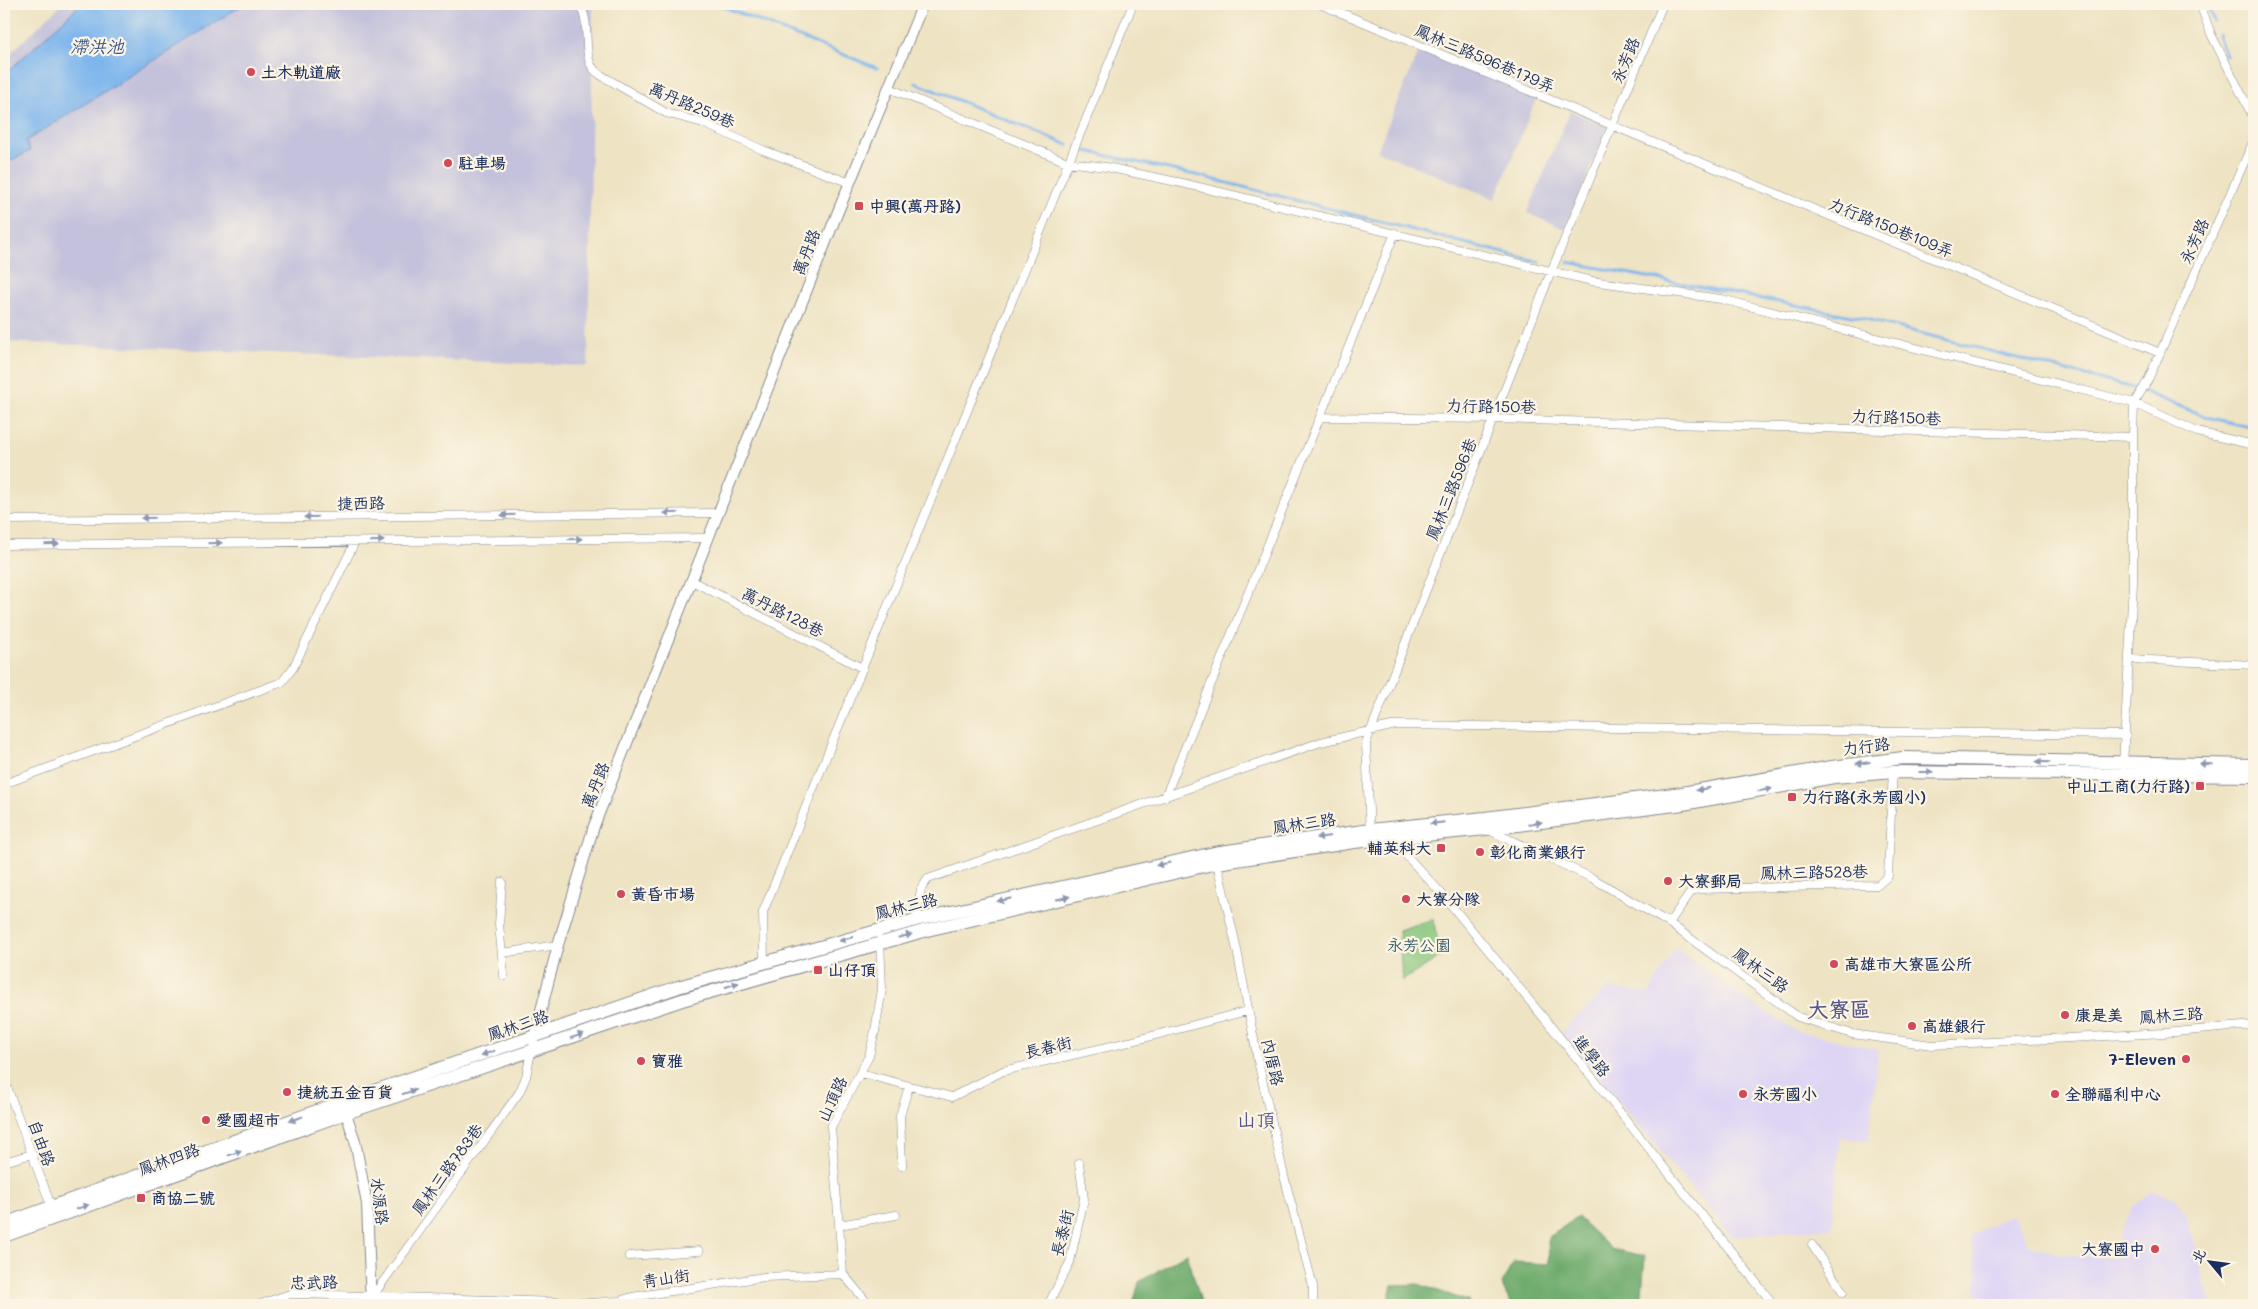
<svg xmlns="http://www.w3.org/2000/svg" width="2258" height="1309" font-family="Mali,'LXGW WenKai TC',sans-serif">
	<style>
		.built { fill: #ded5f5 }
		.industrial { fill: #c3c1db }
		.green { fill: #88c67d; stroke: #527a6e }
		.forest { fill: #6eab6c; stroke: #446d65 }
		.water { fill: #7db5ed; stroke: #4c72a6 }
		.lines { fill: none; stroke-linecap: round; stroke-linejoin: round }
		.stream { stroke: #7db5ed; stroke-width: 3 }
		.minor-casing { stroke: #848990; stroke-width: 9 }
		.tertiary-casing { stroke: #848990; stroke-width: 12 }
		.primary-casing { stroke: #848990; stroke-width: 14 }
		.minor { stroke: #fff; stroke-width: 8 }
		.tertiary { stroke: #fff; stroke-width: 10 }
		.primary { stroke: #fff; stroke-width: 12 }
		.oneway { fill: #8d97ae }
		.poi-dot { fill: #d1495b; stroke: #fcf5e5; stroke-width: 2 }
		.labels { text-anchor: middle; stroke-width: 4.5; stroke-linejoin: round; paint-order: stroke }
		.street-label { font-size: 16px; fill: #1b2f5e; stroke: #fcf5e5 }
		.poi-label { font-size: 16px; font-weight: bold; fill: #1b2f5e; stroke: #fcf5e5; text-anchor: start }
		.park-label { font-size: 16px; fill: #3c5c67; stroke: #fcf5e5 }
		.water-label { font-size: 18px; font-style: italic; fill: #385789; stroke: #fcf5e5 }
		.quarter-label { font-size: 19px; fill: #56588c; stroke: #fcf5e5 }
		.district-label { font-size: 21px; font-weight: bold; fill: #56588c; stroke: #fcf5e5 }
	</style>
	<rect width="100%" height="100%" fill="#fcf5e5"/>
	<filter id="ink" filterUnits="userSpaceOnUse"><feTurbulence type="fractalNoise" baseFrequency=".02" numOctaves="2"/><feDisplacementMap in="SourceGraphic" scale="10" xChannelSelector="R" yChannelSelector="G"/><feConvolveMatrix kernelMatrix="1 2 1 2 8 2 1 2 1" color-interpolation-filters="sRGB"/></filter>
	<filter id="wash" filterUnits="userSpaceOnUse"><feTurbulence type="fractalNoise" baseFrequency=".0096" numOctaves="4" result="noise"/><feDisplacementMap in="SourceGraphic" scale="20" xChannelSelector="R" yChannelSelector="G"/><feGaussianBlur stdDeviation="1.12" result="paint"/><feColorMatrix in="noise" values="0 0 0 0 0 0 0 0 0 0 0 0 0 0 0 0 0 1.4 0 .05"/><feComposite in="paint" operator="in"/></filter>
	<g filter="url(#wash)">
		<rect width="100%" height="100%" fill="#eee3c3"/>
		<path class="built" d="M1675,948L1748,1001L1796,1031L1878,1050L1869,1141L1840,1137L1832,1228L1732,1237L1561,1032L1607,988L1649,993Z
			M2152,1192L2175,1198L2186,1214L2212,1305H1985L1975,1290L1978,1274L1970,1237L2012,1213L2028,1245L2060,1254L2111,1258L2132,1207Z"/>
		<path class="industrial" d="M64,4H593L588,366L4,342V59L59,7Z
			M1420,48L1537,97L1495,199L1377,151Z
			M1570,111L1608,127L1565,229L1527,213Z"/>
		<path class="green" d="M1433,919L1441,956L1402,981L1399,930Z"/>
		<path class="forest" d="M1578,1217L1611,1249L1645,1256L1641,1305H1506L1510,1302L1501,1284L1514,1262L1549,1264L1548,1237Z
			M1187,1253L1202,1305H1133L1139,1282Z
			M1418,1284L1468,1301L1470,1305H1387L1392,1285Z"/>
		<path class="water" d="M81,4H244L26,141L30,151L4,164V75Z"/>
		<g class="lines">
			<path class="stream" d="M2208,4L2214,22
				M724,7L877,68
				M2218,35L2226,56
				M916,83L1068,145
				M2250,117L2254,129
				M1082,150L1200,176L1540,262
				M1568,262L1858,317L2137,389L2207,417L2254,428"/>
		</g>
	</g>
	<g filter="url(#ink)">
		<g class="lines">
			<g class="minor-casing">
				<path id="minor" d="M579,4C594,26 578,60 599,74L666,113L703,123L763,150L850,183
					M1320,4L2160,353
					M2200,4L2211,34L2254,119
					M889,88L1067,162L1106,167L1182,183L1592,281L1721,299L2134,403L2197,432L2254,445
					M1321,417L1494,419L2133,437V583L2123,765
					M2133,437L2134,403L2148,380L2254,140
					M4,520L719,513
					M4,545L709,538
					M692,581L862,668
					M2130,659L2254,665
					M4,784L282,682L293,668L355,542
					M1165,797L1395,233
					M1489,830L1592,878L1669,923L1798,1017L1852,1034L1932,1045L2164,1033L2254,1025
					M1370,834L1366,743L1551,272L1663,4
					M1389,837L1442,894L1575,1056L1774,1305
					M1216,859L1237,950L1258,1061L1284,1176L1313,1286V1305
					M502,882L499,924L504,976
					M916,920L921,889L928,879L1321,742L1396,725L2126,735
					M1669,923L1691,892L1697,889L1878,885L1888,876L1893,770
					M502,953L558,945
					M764,962L763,912L1133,4
					M860,1073L952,1097L1003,1071L1129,1042L1247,1011
					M4,1079L53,1211
					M4,1162L32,1154
					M902,1166L900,1116L909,1086
					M839,1225L896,1215
					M1812,1245L1843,1292
					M629,1256L699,1251
					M372,1297L519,1093L526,1077L531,1052
					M258,1305L290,1294H301L590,1303L619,1301L632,1297L764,1277L843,1274
					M869,1305L843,1274L831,1127L869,1056L875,1031L882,989L880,940
					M1048,1305L1070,1262L1084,1199L1079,1163"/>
			</g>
			<g class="tertiary-casing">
				<path id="tertiary" d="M533,1041L558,945L594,826L837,214L923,4
					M344,1107L355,1141L367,1204L371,1305"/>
			</g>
			<g class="primary-casing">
				<path id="primary" d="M4,1224L342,1102L678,987L916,920L1214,853L1370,830L1485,818L1682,793L1832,767L1903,758L2254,765
					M4,1236L346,1113L682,1000L927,930L1217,863L1354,842L1486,829L1683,804L1834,777L1893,772L2254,776"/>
			</g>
			<use href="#minor" class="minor"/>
			<use href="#tertiary" class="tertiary"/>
			<use href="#primary" class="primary"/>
		</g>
		<defs><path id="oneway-solid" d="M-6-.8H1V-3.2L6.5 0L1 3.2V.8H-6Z" transform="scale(1.25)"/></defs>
		<g class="oneway">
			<use href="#oneway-solid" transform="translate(671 513) rotate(179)"/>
			<use href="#oneway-solid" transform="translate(508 515) rotate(179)"/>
			<use href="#oneway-solid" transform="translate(311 517) rotate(179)"/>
			<use href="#oneway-solid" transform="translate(148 518) rotate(179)"/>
			<use href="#oneway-solid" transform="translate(575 539) rotate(-1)"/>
			<use href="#oneway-solid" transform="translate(377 541) rotate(-1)"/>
			<use href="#oneway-solid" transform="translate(215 543) rotate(-1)"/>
			<use href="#oneway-solid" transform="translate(52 544) rotate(-1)"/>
			<use href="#oneway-solid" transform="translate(2043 762) rotate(-179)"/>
			<use href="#oneway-solid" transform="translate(1863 763) rotate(173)"/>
			<use href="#oneway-solid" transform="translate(2206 764) rotate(-179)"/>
			<use href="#oneway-solid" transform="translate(1926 772)"/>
			<use href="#oneway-solid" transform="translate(1703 789) rotate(170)"/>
			<use href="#oneway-solid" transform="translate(1765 790) rotate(-10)"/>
			<use href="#oneway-solid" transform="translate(1437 823) rotate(174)"/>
			<use href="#oneway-solid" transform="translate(1535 823) rotate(-7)"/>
			<use href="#oneway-solid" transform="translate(1323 837) rotate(172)"/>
			<use href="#oneway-solid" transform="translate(1163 864) rotate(168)"/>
			<use href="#oneway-solid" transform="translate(1063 898) rotate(-13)"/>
			<use href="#oneway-solid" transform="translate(1004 900) rotate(167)"/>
			<use href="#oneway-solid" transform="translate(905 936) rotate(-14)"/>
			<use href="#oneway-solid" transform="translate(846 939) rotate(164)"/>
			<use href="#oneway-solid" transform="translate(732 985) rotate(-17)"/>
			<use href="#oneway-solid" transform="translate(577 1036) rotate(-19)"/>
			<use href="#oneway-solid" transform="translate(488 1053) rotate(161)"/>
			<use href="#oneway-solid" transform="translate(409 1092) rotate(-18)"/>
			<use href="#oneway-solid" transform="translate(296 1119) rotate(160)"/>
			<use href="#oneway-solid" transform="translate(235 1153) rotate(-19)"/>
			<use href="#oneway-solid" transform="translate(82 1207) rotate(-20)"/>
		</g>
	</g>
	<g class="poi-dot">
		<circle cx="251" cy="72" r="5"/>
		<circle cx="448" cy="163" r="5"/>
		<rect x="854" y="201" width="10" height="10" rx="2.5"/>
		<rect x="2195" y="781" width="10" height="10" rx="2.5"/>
		<rect x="1787" y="792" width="10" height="10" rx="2.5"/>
		<rect x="1436" y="843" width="10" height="10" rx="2.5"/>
		<circle cx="1480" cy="852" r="5"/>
		<circle cx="1668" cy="881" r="5"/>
		<circle cx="621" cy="894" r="5"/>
		<circle cx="1406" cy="899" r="5"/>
		<circle cx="1834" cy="964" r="5"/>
		<rect x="813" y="965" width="10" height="10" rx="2.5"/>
		<circle cx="2065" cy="1015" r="5"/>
		<circle cx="1912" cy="1026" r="5"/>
		<circle cx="2186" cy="1059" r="5"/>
		<circle cx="641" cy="1061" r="5"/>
		<circle cx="287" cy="1092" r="5"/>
		<circle cx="1743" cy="1094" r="5"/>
		<circle cx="2055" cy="1094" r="5"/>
		<circle cx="206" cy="1120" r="5"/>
		<rect x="136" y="1193" width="10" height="10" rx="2.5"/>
		<circle cx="2155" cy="1249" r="5"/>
	</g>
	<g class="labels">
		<g class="street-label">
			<text transform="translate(1485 58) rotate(23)" y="6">鳳林三路596巷179弄</text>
			<text transform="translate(1625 60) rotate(-67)" y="6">永芳路</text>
			<text transform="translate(692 105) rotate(23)" y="6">萬丹路259巷</text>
			<text transform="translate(1891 227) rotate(22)" y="6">力行路150巷109弄</text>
			<text transform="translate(2194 241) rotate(-66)" y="6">永芳路</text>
			<text transform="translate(806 252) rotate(-69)" y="6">萬丹路</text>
			<text transform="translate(1491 406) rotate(1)" y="6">力行路150巷</text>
			<text transform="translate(1896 417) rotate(2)" y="6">力行路150巷</text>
			<text transform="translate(1451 489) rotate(-68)" y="6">鳳林三路596巷</text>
			<text transform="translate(361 503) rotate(-1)" y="6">捷西路</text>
			<text transform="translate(783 612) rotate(27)" y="6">萬丹路128巷</text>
			<text transform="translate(1866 746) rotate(-7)" y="6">力行路</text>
			<text transform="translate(595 785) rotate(-68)" y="6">萬丹路</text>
			<text transform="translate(1304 823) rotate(-8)" y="6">鳳林三路</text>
			<text transform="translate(1814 872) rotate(-1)" y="6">鳳林三路528巷</text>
			<text transform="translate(906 906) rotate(-14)" y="6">鳳林三路</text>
			<text transform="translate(1761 970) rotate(36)" y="6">鳳林三路</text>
			<text transform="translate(2171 1015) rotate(-4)" y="6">鳳林三路</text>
			<text transform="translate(518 1025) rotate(-19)" y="6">鳳林三路</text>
			<text transform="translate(1048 1047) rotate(-13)" y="6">長春街</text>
			<text transform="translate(1592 1056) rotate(51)" y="6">進學路</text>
			<text transform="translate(1273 1062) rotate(77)" y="6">內厝路</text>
			<text transform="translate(832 1099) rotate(-65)" y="6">山頂路</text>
			<text transform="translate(42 1143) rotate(70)" y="6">自由路</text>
			<text transform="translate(169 1159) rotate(-20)" y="6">鳳林四路</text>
			<text transform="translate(447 1169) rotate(-54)" y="6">鳳林三路783巷</text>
			<text transform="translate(380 1201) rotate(83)" y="6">水源路</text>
			<text transform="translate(1062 1233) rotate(-76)" y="6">長泰街</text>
			<text transform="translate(666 1278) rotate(-8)" y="6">青山街</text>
			<text transform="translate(314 1282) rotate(-1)" y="6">忠武路</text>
		</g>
		<g class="poi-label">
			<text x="261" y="78">土木軌道廠</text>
			<text x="458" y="169">駐車場</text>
			<text x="869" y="212">中興(萬丹路)</text>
			<text x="2190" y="792" text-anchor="end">中山工商(力行路)</text>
			<text x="1802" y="803">力行路(永芳國小)</text>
			<text x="1431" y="854" text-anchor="end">輔英科大</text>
			<text x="1490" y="858">彰化商業銀行</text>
			<text x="1678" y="887">大寮郵局</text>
			<text x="631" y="900">黃昏市場</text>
			<text x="1416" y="905">大寮分隊</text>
			<text x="1844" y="970">高雄市大寮區公所</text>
			<text x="828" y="976">山仔頂</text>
			<text x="2075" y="1021">康是美</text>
			<text x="1922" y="1032">高雄銀行</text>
			<text x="2176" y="1065" text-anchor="end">7-Eleven</text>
			<text x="651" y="1067">寶雅</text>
			<text x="297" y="1098">捷統五金百貨</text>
			<text x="1753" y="1100">永芳國小</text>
			<text x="2065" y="1100">全聯福利中心</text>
			<text x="216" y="1126">愛國超市</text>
			<text x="151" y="1204">商協二號</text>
			<text x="2145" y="1255" text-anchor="end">大寮國中</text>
		</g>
		<g class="park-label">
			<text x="1419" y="951">永芳公園</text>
		</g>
		<g class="water-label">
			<text x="97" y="53">滯洪池</text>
		</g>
		<g class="quarter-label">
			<text x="1256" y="1127">山頂</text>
		</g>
		<g class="district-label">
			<text x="1839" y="1017">大寮區</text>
		</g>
	</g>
	<rect width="2258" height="1309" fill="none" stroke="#fcf5e5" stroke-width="20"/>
	<g transform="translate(2210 1262) rotate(299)" stroke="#fcf5e5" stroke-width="4" paint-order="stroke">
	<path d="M0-4L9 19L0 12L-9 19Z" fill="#1b2f5e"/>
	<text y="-8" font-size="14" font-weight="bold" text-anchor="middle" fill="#1b2f5e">北</text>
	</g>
</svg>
